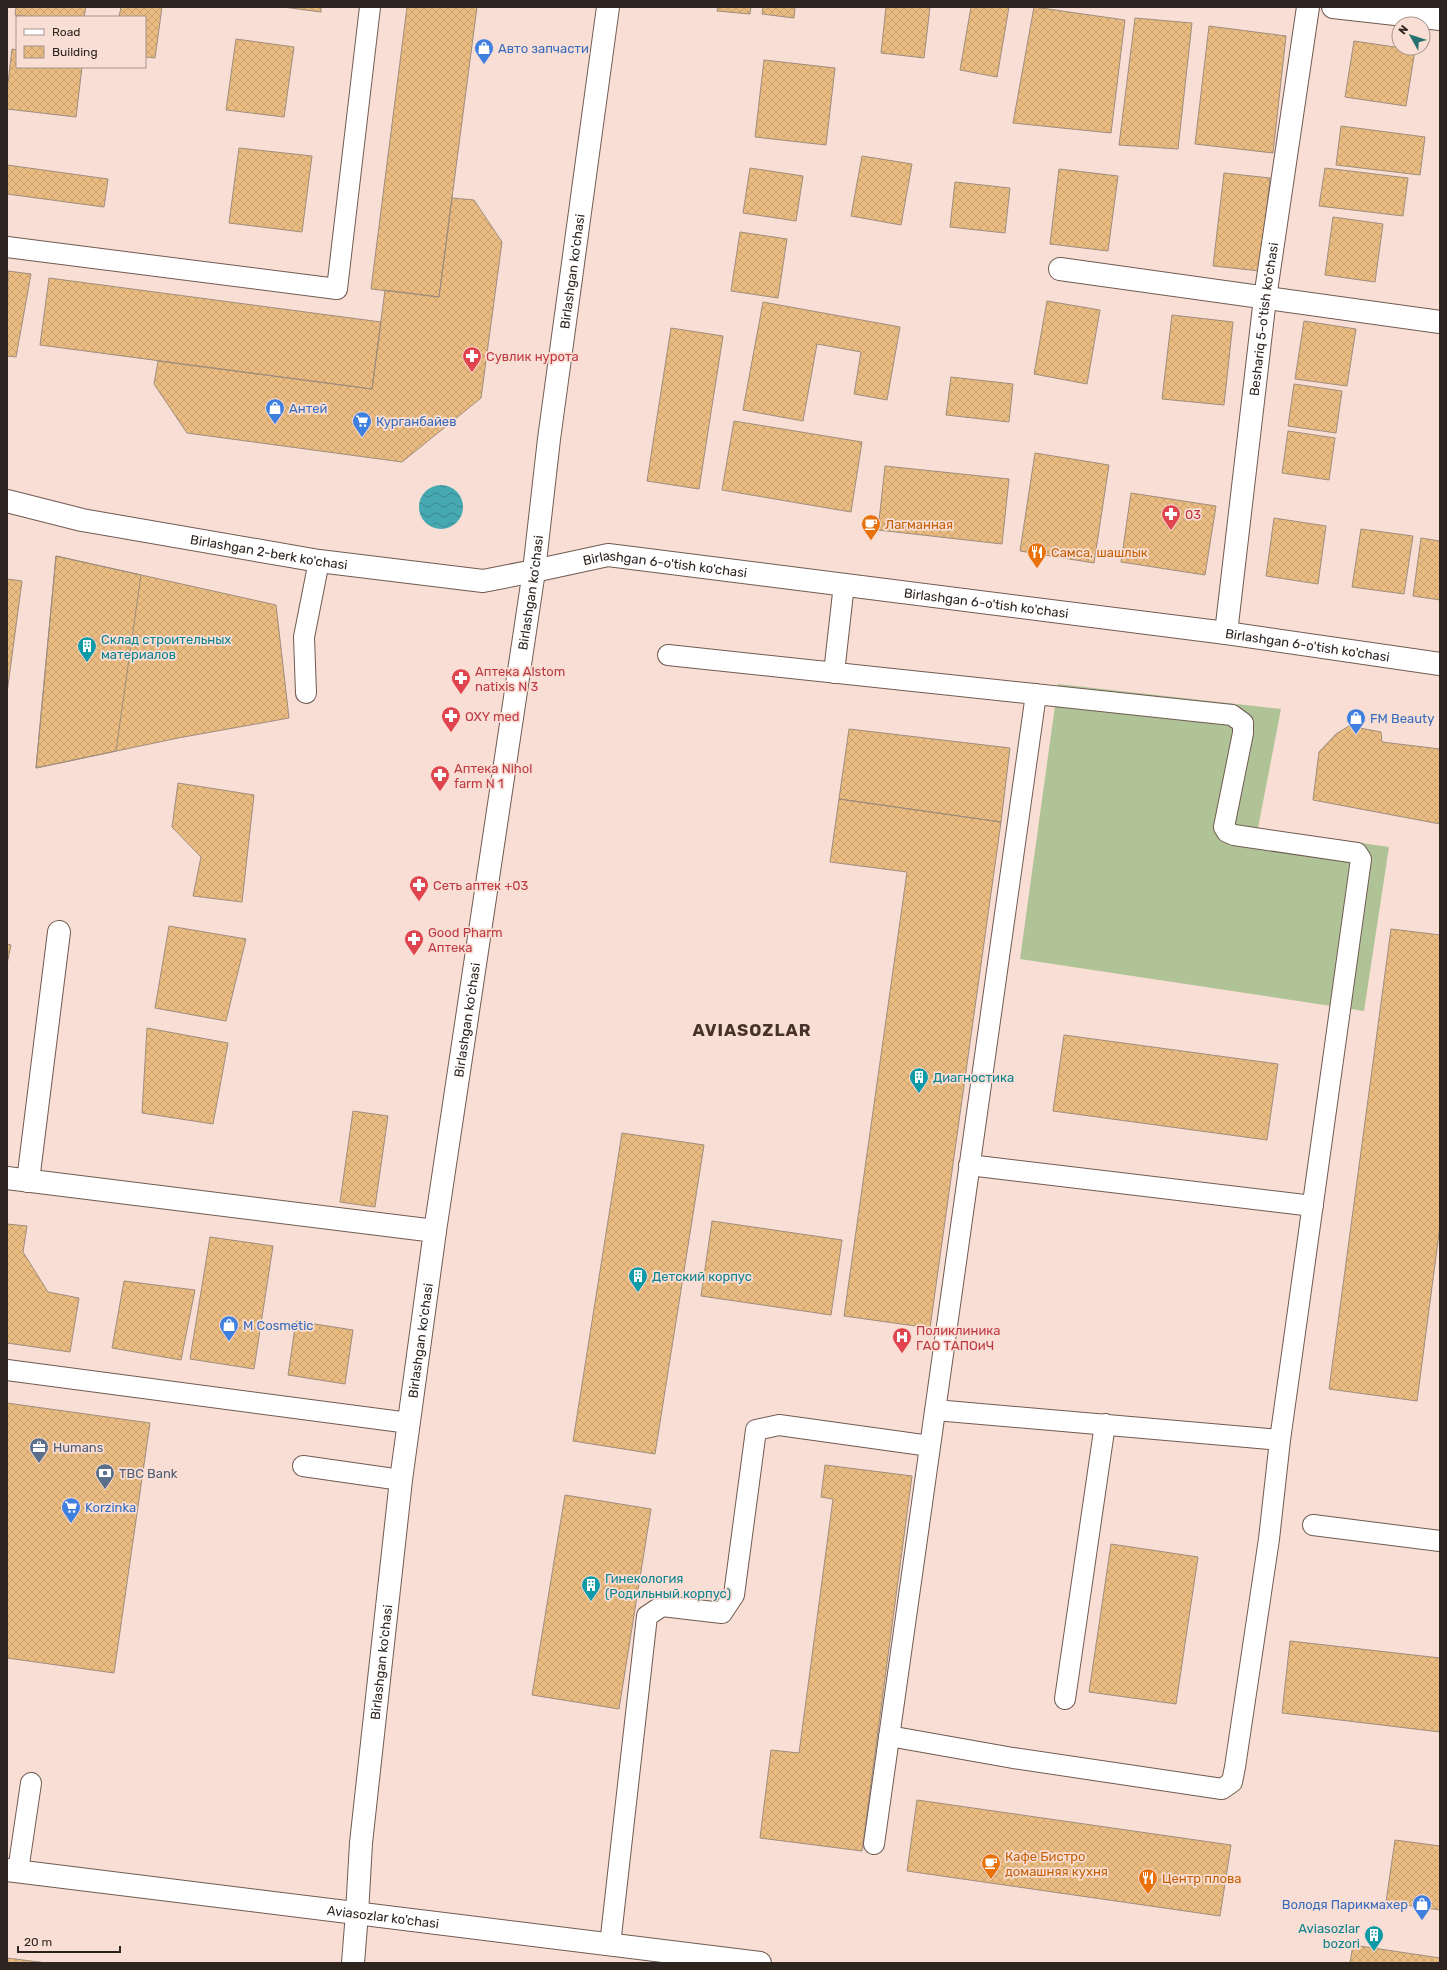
<svg xmlns="http://www.w3.org/2000/svg" width="1447" height="1970" font-family="Rubik,sans-serif">
	<style>
		.grass { fill: #afc396 }
		.water { fill: url(#water-waves) }
		.building { fill: url(#building-cross-hatch); stroke: #9e8e7c }
		.lines { fill: none; stroke-linecap: round; stroke-linejoin: round }
		.lane-casing { stroke: #705b52; stroke-width: 22 }
		.street-casing { stroke: #705b52; stroke-width: 24 }
		.secondary-casing { stroke: #705b52; stroke-width: 24 }
		.lane { stroke: #fff; stroke-width: 20 }
		.street { stroke: #fff; stroke-width: 22 }
		.secondary { stroke: #fff; stroke-width: 22 }
		.labels { text-anchor: middle; stroke-width: 3.5; stroke-linejoin: round; paint-order: stroke }
		.shop-label { font-size: 13px; fill: #366cbe; stroke: #f8ded4; text-anchor: start }
		.street-label { font-size: 13px; fill: #2d2420; stroke: #f8ded4 }
		.health-label { font-size: 13px; fill: #be3a42; stroke: #f8ded4; text-anchor: start }
		.food-label { font-size: 13px; fill: #c56008; stroke: #f8ded4; text-anchor: start }
		.culture-label { font-size: 13px; fill: #0d838f; stroke: #f8ded4; text-anchor: start }
		.service-label { font-size: 13px; fill: #4e5e75; stroke: #f8ded4; text-anchor: start }
		.district-label { font-size: 17px; font-weight: bold; letter-spacing: 1px; fill: #46322b; stroke: #f8ded4 }
	</style>
	<defs>
		<pattern id="water-waves" width="16" height="10" patternUnits="userSpaceOnUse"><rect width="16" height="10" fill="#46a8b0"/><path d="M0 5q4-4 8 0t8 0" fill="none" stroke="#3b898f"/></pattern>
		<pattern id="building-cross-hatch" width="8" height="8" patternUnits="userSpaceOnUse"><rect width="8" height="8" fill="#eabc82"/><path d="M0 0l8 8M0 8l8-8" fill="none" stroke="#c9a170"/></pattern>
	</defs>
	<rect width="100%" height="100%" fill="#f8ded4"/>
	<path class="grass" d="M1058,684L1281,709L1258,828L1389,847L1364,1011L1020,959Z"/>
	<path class="water" d="M419 507a22 22 0 1 1 44 0a22 22 0 1 1-44 0Z"/>
	<path class="building" d="M16,7H86L84,17H31L15,15Z
		M121,7H162L155,58L145,57V17H119Z
		M283,7H321V12Z
		M407,7H477L439,297L371,289Z
		M718,7H751L750,14L717,11Z
		M763,7H795L794,18L762,14Z
		M886,7H930L924,58L881,53Z
		M971,7H1009L997,77L960,70Z
		M1034,7L1125,20L1111,133L1013,123Z
		M1135,18L1192,23L1178,149L1119,145Z
		M1209,26L1286,36L1273,153L1195,144Z
		M236,39L294,47L284,117L226,110Z
		M1354,41L1415,50L1406,106L1345,97Z
		M12,49L17,50V67H82L76,117L7,109V91Z
		M764,60L835,68L826,145L755,137Z
		M1341,126L1425,137L1420,175L1336,165Z
		M239,148L312,156L302,232L229,223Z
		M862,156L912,164L901,225L851,216Z
		M7,165L108,179L104,207L7,194Z
		M750,168L803,176L796,221L743,213Z
		M1325,168L1408,178L1403,216L1319,206Z
		M1059,169L1118,176L1108,251L1050,244Z
		M1224,173L1270,178L1260,271L1213,266Z
		M955,182L1010,188L1005,233L950,227Z
		M452,198L474,200L502,242L481,398L402,462L187,433L154,384L158,361L372,389L385,290L439,297Z
		M1333,217L1383,224L1375,282L1325,275Z
		M740,232L787,239L778,298L731,291Z
		M8,271L31,274L16,357L7,356Z
		M49,278L381,322L372,389L40,345Z
		M1047,301L1100,310L1087,384L1034,374Z
		M763,302L900,327L887,400L854,394L861,352L817,344L803,421L743,410Z
		M1172,315L1233,322L1224,405L1162,399Z
		M1304,321L1356,329L1347,386L1295,379Z
		M671,328L723,336L699,489L647,481Z
		M951,377L1013,384L1009,422L946,415Z
		M1294,384L1342,391L1336,433L1288,426Z
		M734,421L862,442L851,512L722,490Z
		M1288,431L1335,438L1329,480L1282,473Z
		M1035,453L1109,465L1094,563L1020,551Z
		M885,466L1009,479L1002,544L878,530Z
		M1131,493L1216,506L1205,575L1121,562Z
		M1274,518L1326,526L1318,584L1266,576Z
		M1361,529L1413,536L1404,594L1352,587Z
		M1421,538L1440,541V600L1413,596Z
		M56,556L276,605L289,718L178,738L36,768Z
		M56,556L141,575L116,751L36,768Z
		M7,579L22,581L7,693Z
		M1349,726L1381,732L1382,742L1440,749V824L1313,800L1319,752L1336,734Z
		M849,729L1010,748L1001,822L839,799Z
		M178,783L254,795L242,902L193,896L201,857L172,827Z
		M839,799L1001,822L930,1328L844,1316L907,872L830,862Z
		M169,926L246,939L226,1021L155,1008Z
		M1391,929L1440,935V1226L1417,1401L1329,1389Z
		M7,944L11,945L7,964Z
		M147,1028L228,1043L213,1124L142,1113Z
		M1064,1035L1278,1064L1267,1140L1053,1111Z
		M353,1111L388,1116L375,1207L340,1202Z
		M622,1133L704,1145L655,1454L573,1441Z
		M712,1221L842,1240L831,1315L701,1296Z
		M7,1224L27,1226L23,1252L48,1292L79,1298L70,1352L7,1343Z
		M210,1237L273,1246L254,1369L190,1359Z
		M124,1281L195,1290L181,1360L112,1348Z
		M296,1321L353,1330L345,1384L288,1375Z
		M7,1403L150,1423L114,1673L7,1658Z
		M825,1465L912,1476L862,1851L760,1838L771,1750L799,1753L833,1499L821,1497Z
		M565,1495L651,1509L619,1709L532,1695Z
		M1111,1544L1198,1557L1176,1704L1089,1692Z
		M1290,1641L1440,1658V1732L1282,1713Z
		M917,1800L1231,1845L1220,1916L907,1871Z
		M1395,1840L1440,1846V1910L1386,1902Z
		M1353,1945L1440,1958V1963H1350Z
		M7,1958L47,1963H7Z"/>
	<g class="lines">
		<g class="lane-casing">
			<path id="lane" d="M7,247L337,289L370,7
				M668,655L1232,715L1243,723V733L1224,827L1227,832L1234,835L1357,853L1361,859L1280,1440
				M834,673L844,584
				M306,693L304,637L319,561
				M969,1165L1313,1206
				M7,1370L409,1423
				M303,1466L401,1480
				M1313,1525L1440,1541
				M1065,1699L1105,1424
				M889,1736L1013,1758L1222,1789L1232,1782L1235,1767L1269,1539L1280,1440L935,1410
				M874,1844L1036,694
				M18,1871L31,1783
				M610,1945L647,1616L662,1606L722,1613L734,1595L756,1430L779,1425L930,1446"/>
		</g>
		<g class="street-casing">
			<g id="street">
				<path d="M1333,7L1440,19"/>
				<path d="M1060,269L1440,322"/>
				<path id="s1" d="M534,571L608,555L1226,633L1440,664"/>
				<path id="s2" d="M1226,633L1265,298L1308,7"/>
				<path d="M7,1178L435,1231"/>
				<path d="M28,1181L59,932"/>
				<path d="M353,1963L357,1913"/>
			</g>
		</g>
		<g class="secondary-casing">
			<g id="secondary">
				<path id="s3" d="M7,501L82,520L319,561L483,581L534,571"/>
				<path id="s4" d="M7,1870L760,1963"/>
				<path id="s5" d="M357,1913L361,1843L401,1480L435,1231L534,571L549,439L608,7"/>
			</g>
		</g>
		<use href="#lane" class="lane"/>
		<use href="#street" class="street"/>
		<use href="#secondary" class="secondary"/>
	</g>
	<defs>
		<g id="shop-pin" transform="scale(1)"><path d="M0 17L-7.5 6A9.5 9.5 0 1 1 7.5 6Z" fill="#3f7fe0" stroke="#f8ded4"/><path d="M-5-2.5h2.3a2.7 3.5 0 0 1 5.4 0H5L5.5 6h-11ZM-1.5-2.5h3a1.5 2.3 0 0 0-3 0Z" fill="#fff"/></g>
		<g id="pharmacy-pin" transform="scale(1)"><path d="M0 17L-7.5 6A9.5 9.5 0 1 1 7.5 6Z" fill="#e0444e" stroke="#f8ded4"/><path d="M-2-6h4v4h4v4h-4v4h-4v-4h-4v-4h4Z" fill="#fff"/></g>
		<g id="supermarket-pin" transform="scale(1)"><path d="M0 17L-7.5 6A9.5 9.5 0 1 1 7.5 6Z" fill="#3f7fe0" stroke="#f8ded4"/><path d="M-6-5.5h2.5l.6 2H6L4.5 2H-2.5L-4.4-4H-6ZM-1.5 3.2a1.3 1.3 0 1 0 .1 0ZM3 3.2a1.3 1.3 0 1 0 .1 0Z" fill="#fff"/></g>
		<g id="cafe-pin" transform="scale(1)"><path d="M0 17L-7.5 6A9.5 9.5 0 1 1 7.5 6Z" fill="#e8710a" stroke="#f8ded4"/><path d="M-5.5-4.5H6V0H3Q3 3.5 0 3.5H-2.5Q-5.5 3.5-5.5 0ZM3-3.2v2h1.7v-2ZM-6 4.5H4V6H-6Z" fill="#fff"/></g>
		<g id="restaurant-pin" transform="scale(1)"><path d="M0 17L-7.5 6A9.5 9.5 0 1 1 7.5 6Z" fill="#e8710a" stroke="#f8ded4"/><path d="M-5-6h1v4h1v-4h1v4h1v-4h1v5L-1.5 .5V6h-2V.5L-5-1ZM5-6V6H3V1.5H1.5Q1.5-4 5-6Z" fill="#fff"/></g>
		<g id="building-pin" transform="scale(1)"><path d="M0 17L-7.5 6A9.5 9.5 0 1 1 7.5 6Z" fill="#0f9aa8" stroke="#f8ded4"/><path d="M-4-6H4V6H1V3H-1V6H-4ZM-2.5-4.3h1.7v1.8h-1.7ZM.8-4.3h1.7v1.8H.8ZM-2.5-1h1.7V.8h-1.7ZM.8-1h1.7V.8H.8Z" fill="#fff"/></g>
		<g id="hospital-pin" transform="scale(1)"><path d="M0 17L-7.5 6A9.5 9.5 0 1 1 7.5 6Z" fill="#e0444e" stroke="#f8ded4"/><path d="M-5-5h3v3.5h4V-5h3V5h-3V1.5h-4V5h-3Z" fill="#fff"/></g>
		<g id="office-pin" transform="scale(1)"><path d="M0 17L-7.5 6A9.5 9.5 0 1 1 7.5 6Z" fill="#5c6f8a" stroke="#f8ded4"/><path d="M-6-3h4V-5.5h4V-3h4V5H-6ZM-1-4.5V-3h2v-1.5ZM-6 0V1H6V0Z" fill="#fff"/></g>
		<g id="bank-pin" transform="scale(1)"><path d="M0 17L-7.5 6A9.5 9.5 0 1 1 7.5 6Z" fill="#5c6f8a" stroke="#f8ded4"/><path d="M-6-4H6V4H-6ZM0-2.3a2.3 2.3 0 1 0 0 4.6a2.3 2.3 0 1 0 0-4.6Z" fill="#fff"/></g>
	</defs>
	<g fill-rule="evenodd">
		<use href="#shop-pin" x="484" y="48"/>
		<use href="#pharmacy-pin" x="472" y="356"/>
		<use href="#shop-pin" x="275" y="408"/>
		<use href="#supermarket-pin" x="362" y="421"/>
		<use href="#pharmacy-pin" x="1171" y="514"/>
		<use href="#cafe-pin" x="871" y="524"/>
		<use href="#restaurant-pin" x="1037" y="552"/>
		<use href="#building-pin" x="87" y="646"/>
		<use href="#pharmacy-pin" x="461" y="678"/>
		<use href="#pharmacy-pin" x="451" y="716"/>
		<use href="#shop-pin" x="1356" y="718"/>
		<use href="#pharmacy-pin" x="440" y="775"/>
		<use href="#pharmacy-pin" x="419" y="885"/>
		<use href="#pharmacy-pin" x="414" y="939"/>
		<use href="#building-pin" x="919" y="1077"/>
		<use href="#building-pin" x="638" y="1276"/>
		<use href="#shop-pin" x="229" y="1325"/>
		<use href="#hospital-pin" x="902" y="1337"/>
		<use href="#office-pin" x="39" y="1447"/>
		<use href="#bank-pin" x="105" y="1473"/>
		<use href="#supermarket-pin" x="71" y="1507"/>
		<use href="#building-pin" x="591" y="1585"/>
		<use href="#cafe-pin" x="991" y="1863"/>
		<use href="#restaurant-pin" x="1148" y="1878"/>
		<use href="#shop-pin" x="1422" y="1904"/>
		<use href="#building-pin" x="1374" y="1935"/>
	</g>
	<g class="labels">
		<g class="shop-label">
			<text x="498" y="53">Авто запчасти</text>
			<text x="289" y="413">Антей</text>
			<text x="376" y="426">Курганбайев</text>
			<text x="1370" y="723">FM Beauty</text>
			<text x="243" y="1330">M Cosmetic</text>
			<text x="85" y="1512">Korzinka</text>
			<text x="1408" y="1909" text-anchor="end">Володя Парикмахер</text>
		</g>
		<g class="street-label">
			<text dy="5" stroke="none"><textPath href="#s5" startOffset="1656">Birlashgan ko'chasi</textPath></text>
			<text dy="5" stroke="none"><textPath href="#s2" startOffset="316">Beshariq 5-o'tish ko'chasi</textPath></text>
			<text dy="5" stroke="none"><textPath href="#s3" startOffset="267">Birlashgan 2-berk ko'chasi</textPath></text>
			<text dy="5" stroke="none"><textPath href="#s1" startOffset="133">Birlashgan 6-o'tish ko'chasi</textPath></text>
			<text dy="5" stroke="none"><textPath href="#s5" startOffset="1332">Birlashgan ko'chasi</textPath></text>
			<text dy="5" stroke="none"><textPath href="#s1" startOffset="457">Birlashgan 6-o'tish ko'chasi</textPath></text>
			<text dy="5" stroke="none"><textPath href="#s1" startOffset="781">Birlashgan 6-o'tish ko'chasi</textPath></text>
			<text dy="5" stroke="none"><textPath href="#s5" startOffset="900">Birlashgan ko'chasi</textPath></text>
			<text dy="5" stroke="none"><textPath href="#s5" startOffset="576">Birlashgan ko'chasi</textPath></text>
			<text dy="5" stroke="none"><textPath href="#s5" startOffset="252">Birlashgan ko'chasi</textPath></text>
			<text dy="5" stroke="none"><textPath href="#s4" startOffset="379">Aviasozlar ko'chasi</textPath></text>
		</g>
		<g class="health-label">
			<text x="486" y="361">Сувлик нурота</text>
			<text x="1185" y="519">03</text>
			<text x="475" y="676">Аптека Alstom<tspan x="475" dy="15">natixis N 3</tspan></text>
			<text x="465" y="721">OXY med</text>
			<text x="454" y="773">Аптека Nihol<tspan x="454" dy="15">farm N 1</tspan></text>
			<text x="433" y="890">Сеть аптек +03</text>
			<text x="428" y="937">Good Pharm<tspan x="428" dy="15">Аптека</tspan></text>
			<text x="916" y="1335">Поликлиника<tspan x="916" dy="15">ГАО ТАПОиЧ</tspan></text>
		</g>
		<g class="food-label">
			<text x="885" y="529">Лагманная</text>
			<text x="1051" y="557">Самса, шашлык</text>
			<text x="1005" y="1861">Кафе Бистро<tspan x="1005" dy="15">домашняя кухня</tspan></text>
			<text x="1162" y="1883">Центр плова</text>
		</g>
		<g class="culture-label">
			<text x="101" y="644">Склад строительных<tspan x="101" dy="15">материалов</tspan></text>
			<text x="933" y="1082">Диагностика</text>
			<text x="652" y="1281">Детский корпус</text>
			<text x="605" y="1583">Гинекология<tspan x="605" dy="15">(Родильный корпус)</tspan></text>
			<text x="1360" y="1933" text-anchor="end">Aviasozlar<tspan x="1360" dy="15">bozori</tspan></text>
		</g>
		<g class="service-label">
			<text x="53" y="1452">Humans</text>
			<text x="119" y="1478">TBC Bank</text>
		</g>
		<g class="district-label">
			<text x="752" y="1036">AVIASOZLAR</text>
		</g>
	</g>
	<rect width="1447" height="1970" fill="none" stroke="#2d2420" stroke-width="16"/>
	<rect x="16" y="16" width="130" height="52" fill="#f8ded4" stroke="#a7948c"/>
	<rect x="24" y="29" width="20" height="6" fill="#ffffff" stroke="#a7948c"/>
	<text x="52" y="36" font-size="12" fill="#2d2420">Road</text>
	<rect x="24" y="46" width="20" height="12" fill="url(#building-cross-hatch)" stroke="#a7948c"/>
	<text x="52" y="56" font-size="12" fill="#2d2420">Building</text>
	<g transform="translate(1411 36) rotate(309)"><circle r="19" fill="#f8ded4" stroke="#a7948c"/>
	<path d="M0-3L7 15L0 10L-7 15Z" fill="#26716f"/>
	<text y="-6" font-size="11" font-weight="bold" text-anchor="middle" fill="#2d2420">N</text>
	</g>
	<path d="M18 1946v6h102v-6" fill="none" stroke="#2d2420" stroke-width="2"/>
	<text x="24" y="1946" font-size="12" fill="#2d2420" stroke="#f8ded4" stroke-width="3" paint-order="stroke">20 m</text>
</svg>
